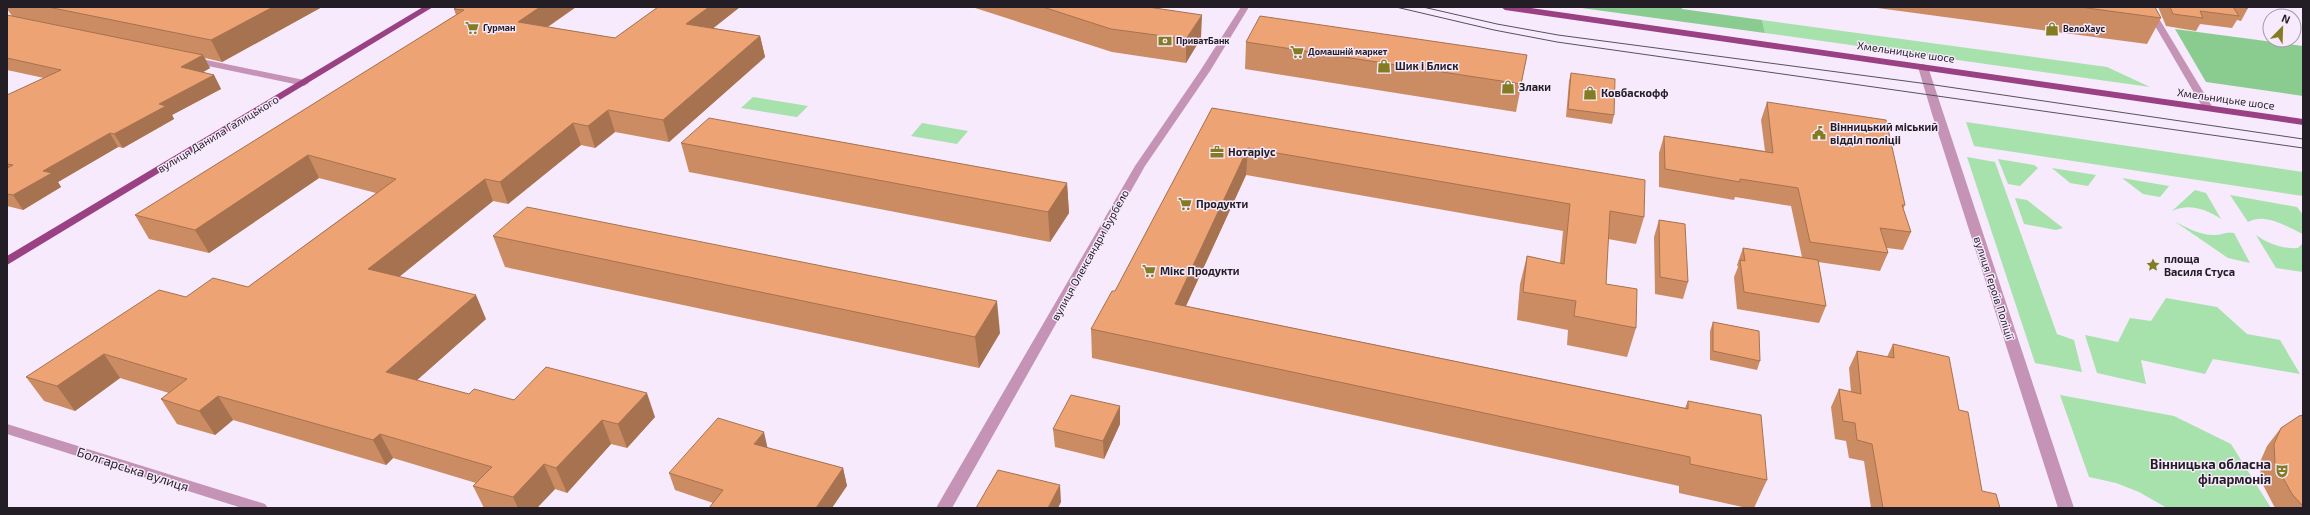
<svg xmlns="http://www.w3.org/2000/svg" width="2310" height="515" font-family="'Exo 2',sans-serif">
	<style>
		.green { fill: #a7e1ac }
		.forest { fill: #8acc90 }
		.lines { fill: none; stroke-linecap: round; stroke-linejoin: round }
		.minor { fill: #c593b5; fill-rule: evenodd }
		.major { fill: #9a4183; fill-rule: evenodd }
		.tram { stroke: #58515b; stroke-width: 1 }
		.wall { fill: #cc8c63 }
		.shaded-wall { fill: #a67250 }
		.building { fill: #eda373; stroke: #a67250 }
		.labels { text-anchor: middle; stroke-width: 3; stroke-linejoin: round; paint-order: stroke }
		.far-poi-label { font-size: 9px; font-weight: bold; fill: #231d25; stroke: #f6eafc; text-anchor: start }
		.street-label { font-size: 11px; fill: #231d25; stroke: #f6eafc }
		.poi-label { font-size: 11px; font-weight: bold; fill: #231d25; stroke: #f6eafc; text-anchor: start }
		.near-poi-label { font-size: 13px; font-weight: bold; fill: #231d25; stroke: #f6eafc; text-anchor: end }
		.near-street-label { font-size: 13px; fill: #231d25; stroke: #f6eafc }
	</style>
	<rect width="100%" height="100%" fill="#f6eafc"/>
	<path class="green" d="M1762,20L2107,67L2150,87L1765,33Z
		M753,97L808,106L797,117L741,108Z
		M1966,122L2303,172V196L1974,146Z
		M922,123L968,131L957,144L911,136Z
		M1967,157L1995,162L2057,334L2074,340L2082,372L2035,363Z
		M1998,159L2034,165L2038,168L2020,186L2008,184Z
		M2052,168L2096,175L2088,186L2070,183Z
		M2122,178L2169,186L2160,197L2143,194Z
		M2195,190L2206,193L2221,219C2206,209 2189,203 2172,211Z
		M2230,195L2297,207L2303,215V234C2287,227 2266,212 2248,222Z
		M2015,198L2027,200L2063,228L2056,230L2024,224Z
		M2174,221C2187,228 2201,236 2216,235C2223,235 2224,232 2234,233L2250,263L2228,258Z
		M2256,235C2268,244 2283,249 2298,248L2303,243V272L2276,268Z
		M2166,298L2217,307L2247,334L2280,340L2300,374L2213,359L2205,374L2141,360L2146,384L2097,373L2085,335L2118,342L2130,318L2151,321Z
		M2060,395L2174,416L2231,444L2271,508H2167L2139,492L2116,483L2089,477Z"/>
	<path class="forest" d="M1574,7H1682V9L1762,20L1765,33Z
		M2175,29L2303,46V96L2206,82Z"/>
	<g class="lines">
		<path class="minor" d="M1241,7H1249L1210,71L1145,166L952,508H936L1135,166L1200,71Z
			M2144,7H2152L2213,108L2212,110H2204L2203,108Z
			M192,57L304,80L309,83L304,86L189,62L187,60Z
			M1923,64L1928,67L2074,508H2058L1932,114L1918,67Z
			M7,424L265,504L268,508H242L7,434Z"/>
		<path class="major" d="M423,7H433L7,265V256Z
			M1501,7H1524L2303,119V125L1505,10Z"/>
		<path class="tram" d="M1396,7L1494,30L1557,42L2303,148
			M1423,7L1497,24L1558,35L1928,84L2303,139"/>
	</g>
	<path class="wall" d="M7,7H322L222,62L205,58L210,68L203,72L214,75L221,89L172,115L174,119L123,148L118,147L58,182L61,187L23,210L7,206V95L44,78L7,70V15L12,16L7,9Z
		M457,7H576L548,27L615,38L658,7H740L713,28L760,36L765,57L669,142L615,132L595,148L581,145L508,204L493,201L399,277L486,319L417,380L469,394L655,417L627,448L611,444L567,493L555,489L537,508H484L473,486L476,483L393,458L386,465L233,420L215,435L177,424L161,399L169,393L120,378L75,411L44,401L26,377L186,297L248,287L376,193L319,178L209,253L149,239L135,215L456,15L454,9Z
		M972,7H1148L1201,38L1186,63L1112,52Z
		M1870,7H2155L2161,18L2147,44Z
		M2158,7H2248V8L2241,21L2237,20L2232,28L2200,24L2196,31L2166,26Z
		M1246,42L1527,55L1516,112L1245,69Z
		M1571,73L1614,115L1612,124L1566,117L1569,81Z
		M1767,102L1905,205L1903,209L1911,232L1903,250L1887,248L1888,253L1880,271L1818,262L1826,306L1819,323L1737,309L1734,277L1738,267L1737,265L1743,248L1802,257L1791,206L1735,197L1734,200L1659,187V153L1664,136L1765,151L1761,120Z
		M1212,108L1644,217L1636,244L1608,239L1606,284L1636,328L1627,357L1567,345L1568,330L1517,320L1520,284L1527,256L1560,263L1563,231L1246,175L1186,306L1685,408L1688,401L1767,480L1754,508H1747L1679,493V486L1092,358L1091,329L1115,291Z
		M681,143L1067,183L1069,213L1050,242L689,172Z
		M1659,220L1688,282L1683,299L1655,294L1654,237Z
		M493,236L1000,333L979,368L505,267Z
		M1713,322L1760,361L1757,370L1710,360V331Z
		M1893,344L1959,410L1982,491L2000,508H1871L1864,461L1849,458L1846,441L1835,439L1831,407L1839,389L1851,392L1849,368L1857,351L1887,357Z
		M2303,415V508H2275L2261,481L2260,462L2267,446L2281,428Z
		M1120,424L1104,459L1055,447L1053,429Z
		M768,448L843,468L847,486L713,503L675,490L669,473Z"/>
	<path class="shaded-wall" d="M273,7H322L222,62L211,40Z
		M540,7H576L525,42L518,22Z
		M709,7H740L692,45L686,24Z
		M1202,15L1201,38L1186,63V39Z
		M760,36L765,57L669,142L663,120Z
		M203,55L210,68L188,81L181,67Z
		M214,75L221,89L172,115L174,119L123,148L114,134L159,104Z
		M608,110L615,132L595,148L588,126Z
		M573,123L581,145L508,204L500,182Z
		M110,133L118,147L58,182L61,187L23,210L13,195L43,171Z
		M1248,148L1246,175L1174,332L1175,304Z
		M308,155L319,178L209,253L195,230Z
		M485,179L493,201L379,293L368,269Z
		M1067,183L1069,213L1050,242L1048,212Z
		M476,295L486,319L398,397L386,372Z
		M997,301L1000,333L979,368L975,337Z
		M104,354L120,378L75,411L57,386Z
		M647,393L655,417L627,448L618,424Z
		M218,396L233,420L215,435L199,411Z
		M1120,406V424L1104,459L1103,441Z
		M602,420L611,444L567,493L556,468Z
		M764,432L768,450L754,444Z
		M380,434L393,458L386,465L373,440Z
		M544,464L555,489L537,508H518L513,497Z
		M843,468L847,486L832,508H816Z
		M1060,485L1061,502L1058,508H1048Z"/>
	<path class="building" d="M48,7H273L211,40Z
		M457,7H540L518,22L615,38L658,7H709L686,24L760,36L663,120L608,110L588,126L573,123L500,182L485,179L368,269L476,295L386,372L469,394L474,389L514,400L546,367L647,393L618,424L602,420L556,468L544,464L513,497L473,486L492,467L380,434L373,440L218,396L199,411L161,399L187,379L104,354L57,386L26,377L159,290L186,297L213,278L248,287L396,179L308,155L195,230L135,215L464,10L454,9Z
		M1043,7H1148L1202,15L1186,39L1111,29Z
		M2080,7H2155L2161,18Z
		M2170,7H2233L2239,16L2200,11L2203,18L2173,14Z
		M2239,7H2248V8Z
		M7,15L203,55L181,67L214,75L159,104L166,106L114,134L110,133L43,171L52,173L13,195L7,194V168L13,165L7,164V95L61,70L7,58Z
		M1260,16L1527,55L1521,84L1246,42Z
		M1571,73L1615,79L1614,115L1568,109Z
		M1767,102L1886,120L1905,205H1902L1911,232L1880,228L1888,253L1810,242L1798,188L1740,179V182L1665,169L1664,136L1773,153Z
		M1212,108L1645,180L1644,217L1610,211L1606,284L1637,289L1636,328L1574,316L1576,301L1523,292L1527,256L1564,264L1570,204L1248,148L1175,304L1688,409V401L1761,415L1767,480L1690,464V457L1091,329L1112,291H1115Z
		M709,118L1067,183L1048,212L681,143Z
		M527,207L997,301L975,337L493,236Z
		M1659,220L1685,224L1688,282L1660,277Z
		M1743,248L1818,260L1826,306L1744,292L1740,260L1745,261Z
		M1713,322L1759,331L1760,361L1713,351Z
		M1893,344L1949,357L1959,410L1968,412L1982,491L1996,494L2000,508H1883L1872,444L1857,440L1855,423L1843,421L1839,389L1861,394L1857,351L1894,358Z
		M1071,395L1120,406L1103,441L1053,429Z
		M2303,415V506L2292,494L2275,463L2274,444L2281,428L2299,416Z
		M718,418L764,432L754,444L843,468L816,508H709L723,490L669,473Z
		M998,470L1060,485L1048,508H976Z"/>
	<defs>
		<g id="supermarket-bare" transform="scale(1.08)"><path d="M-6-5.5h2.5l.6 2H6L4.5 2H-2.5L-4.4-4H-6ZM-1.5 3.2a1.3 1.3 0 1 0 .1 0ZM3 3.2a1.3 1.3 0 1 0 .1 0Z" fill="#837c23" stroke="#f6eafc" stroke-width="2.5" paint-order="stroke"/></g>
		<g id="shop-bare" transform="scale(1.08)"><path d="M-5-2.5h2.3a2.7 3.5 0 0 1 5.4 0H5L5.5 6h-11ZM-1.5-2.5h3a1.5 2.3 0 0 0-3 0Z" fill="#837c23" stroke="#f6eafc" stroke-width="2.5" paint-order="stroke"/></g>
		<g id="bank-bare" transform="scale(1.08)"><path d="M-6-4H6V4H-6ZM0-2.3a2.3 2.3 0 1 0 0 4.6a2.3 2.3 0 1 0 0-4.6Z" fill="#837c23" stroke="#f6eafc" stroke-width="2.5" paint-order="stroke"/></g>
		<g id="civic-bare" transform="scale(1.08)"><path d="M-.6-6.5H3V-4.5H.6V-3L4-1V1h2V6H-6V1h2V-1L-.6-3ZM-1.2 2.5V6h2.4V2.5Z" fill="#837c23" stroke="#f6eafc" stroke-width="2.5" paint-order="stroke"/></g>
		<g id="office-bare" transform="scale(1.08)"><path d="M-6-3h4V-5.5h4V-3h4V5H-6ZM-1-4.5V-3h2v-1.5ZM-6 0V1H6V0Z" fill="#837c23" stroke="#f6eafc" stroke-width="2.5" paint-order="stroke"/></g>
		<g id="sight-bare" transform="scale(1.08)"><path d="M0-6L1.8-2.2L6-1.7L2.9 1.2L3.7 5.4L0 3.3L-3.7 5.4L-2.9 1.2L-6-1.7L-1.8-2.2Z" fill="#837c23" stroke="#f6eafc" stroke-width="2.5" paint-order="stroke"/></g>
		<g id="theatre-bare" transform="scale(1.08)"><path d="M-5-5.5Q0-4 5-5.5V0Q5 5 0 6Q-5 5-5 0ZM-3.3-2.5H-1v1.5H-3.3ZM1-2.5H3.3v1.5H1ZM-2.8 1Q0 5.5 2.8 1Z" fill="#837c23" stroke="#f6eafc" stroke-width="2.5" paint-order="stroke"/></g>
	</defs>
	<g fill-rule="evenodd">
		<use href="#supermarket-bare" x="472" y="28"/>
		<use href="#shop-bare" x="2052" y="29"/>
		<use href="#bank-bare" x="1165" y="41"/>
		<use href="#supermarket-bare" x="1297" y="52"/>
		<use href="#shop-bare" x="1384" y="66"/>
		<use href="#shop-bare" x="1508" y="87"/>
		<use href="#shop-bare" x="1590" y="93"/>
		<use href="#civic-bare" x="1819" y="133"/>
		<use href="#office-bare" x="1217" y="152"/>
		<use href="#supermarket-bare" x="1185" y="204"/>
		<use href="#sight-bare" x="2153" y="265"/>
		<use href="#supermarket-bare" x="1149" y="271"/>
		<use href="#theatre-bare" x="2282" y="471"/>
	</g>
	<g class="labels">
		<g class="far-poi-label">
			<text x="483" y="31">Гурман</text>
			<text x="2063" y="32">ВелоХаус</text>
			<text x="1176" y="44">ПриватБанк</text>
			<text x="1308" y="55">Домашній маркет</text>
		</g>
		<g class="street-label">
			<text transform="translate(1906 52) rotate(8)" y="4">Хмельницьке шосе</text>
			<text transform="translate(2226 99) rotate(8)" y="4">Хмельницьке шосе</text>
			<text transform="translate(218 134) rotate(-31)" y="4">вулиця Данила Галицького</text>
			<text transform="translate(1090 255) rotate(-61)" y="4">вулиця Олександри Бурбело</text>
			<text transform="translate(1994 288) rotate(72)" y="4">вулиця Героїв Поліції</text>
		</g>
		<g class="poi-label">
			<text x="1395" y="70">Шик і Блиск</text>
			<text x="1519" y="91">Злаки</text>
			<text x="1601" y="97">Ковбаскофф</text>
			<text x="1830" y="131">Вінницький міський<tspan x="1830" dy="13">відділ поліціі</tspan></text>
			<text x="1228" y="156">Нотаріус</text>
			<text x="1196" y="208">Продукти</text>
			<text x="2164" y="263">площа<tspan x="2164" dy="13">Василя Стуса</tspan></text>
			<text x="1160" y="275">Мікс Продукти</text>
		</g>
		<g class="near-poi-label">
			<text x="2271" y="469">Вінницька обласна<tspan x="2271" dy="15">філармонія</tspan></text>
		</g>
		<g class="near-street-label">
			<text transform="translate(133 469) rotate(18)" y="5">Болгарська вулиця</text>
		</g>
	</g>
	<rect width="2310" height="515" fill="none" stroke="#231d25" stroke-width="16"/>
	<g transform="translate(2282 28) rotate(23)"><circle r="19" fill="#f6eafc" stroke="#a298a6"/>
	<path d="M0-3L7 15L0 10L-7 15Z" fill="#837c23"/>
	<text y="-6" font-size="11" font-weight="bold" text-anchor="middle" fill="#231d25">N</text>
	</g>
</svg>
